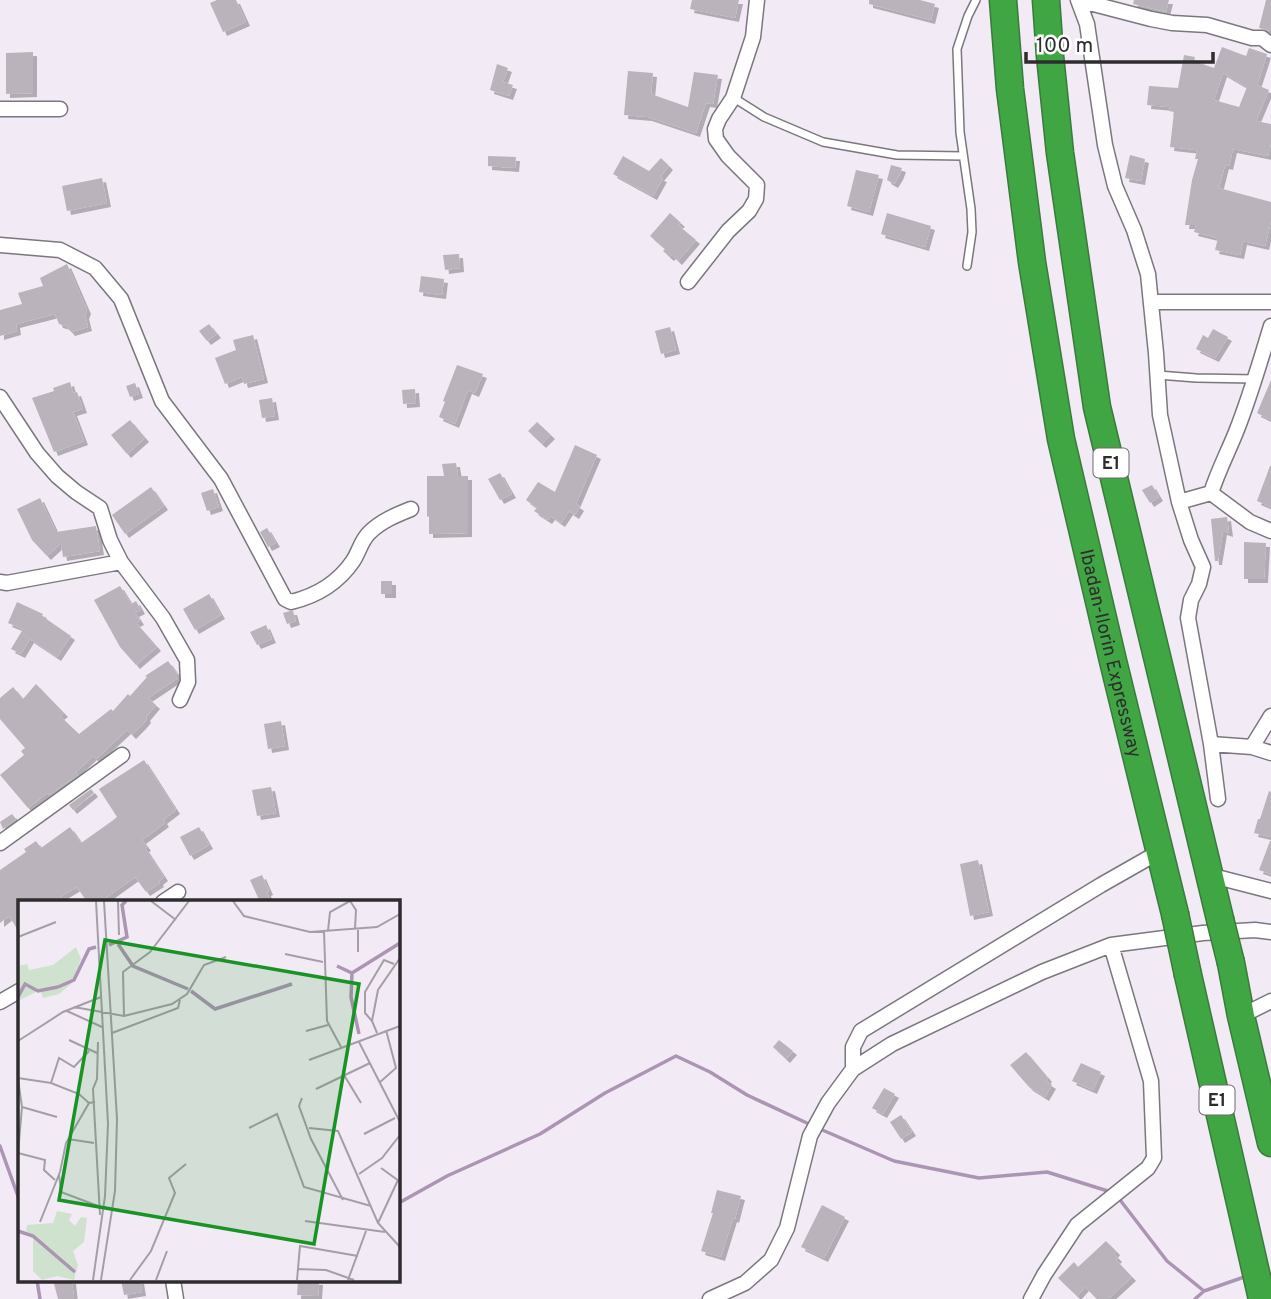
<svg xmlns="http://www.w3.org/2000/svg" width="1271" height="1299" font-family="Overpass,sans-serif">
	<style>
		.lines { fill: none; stroke-linecap: round; stroke-linejoin: round }
		.stream { stroke: #ab95b3; stroke-width: 3.5 }
		.building { fill: #bab3bc; fill-rule: evenodd; filter: url(#shadow) }
		.service-casing { stroke: #7c767e; stroke-width: 10 }
		.minor-casing { stroke: #7c767e; stroke-width: 17 }
		.motorway-casing { stroke: #3a7b3d; stroke-width: 29 }
		.service { stroke: #fff; stroke-width: 7 }
		.minor { stroke: #fff; stroke-width: 14 }
		.motorway { stroke: #40a644; stroke-width: 26 }
		.motorway-bridge-casing { stroke: #3a7b3d; stroke-width: 29; stroke-linecap: butt }
		.motorway-bridge { stroke: #40a644; stroke-width: 26 }
		.labels { text-anchor: middle; stroke-width: 7; stroke-linejoin: round; paint-order: stroke }
		.shield { fill: #fff; stroke: #6d6b6e; stroke-width: 2 }
		.shield-label { font-size: 18px; font-weight: bold; fill: #2f2c30 }
		.street-label { font-size: 19px; fill: #2f2c30; stroke: #fff }
		.inset-river { fill: none; stroke: #ab95b3; stroke-width: 3.5 }
		.inset-road { fill: none; stroke: #a49fa6; stroke-width: 2 }
		.view { fill: #189425; fill-opacity: 0.15; stroke: #189425; stroke-width: 3.5 }
		.inset-edge { fill: none; stroke: #2f2c30; stroke-width: 3.5 }
	</style>
	<defs>
		<filter id="shadow"><feDropShadow dx="4" dy="4" stdDeviation="0" flood-color="#0004"/></filter>
	</defs>
	<rect width="100%" height="100%" fill="#f2ebf5"/>
	<g class="lines">
		<path class="stream" d="M820,1129L894,1161L979,1178L1047,1172L1111,1192
			M0,1146L19,1199
			M1117,1196L1167,1261L1204,1291
			M397,1204L447,1176L540,1134L605,1093L676,1056L710,1072L747,1095L809,1124
			M37,1280L40,1299
			M1195,1299L1204,1291L1247,1276"/>
	</g>
	<path class="building" d="M217,0H236L246,22L223,32L210,3Z
		M692,0H739L735,18L690,9Z
		M869,0H920L935,4L931,20L869,4Z
		M1134,0H1169L1166,12L1133,4Z
		M1266,0H1271V31L1259,28Z
		M1222,47L1246,56L1249,48L1267,54L1257,85L1269,90L1256,121L1271,124V143L1268,156L1233,149L1229,166L1225,165L1219,188L1271,202V221L1265,246L1243,241L1240,255L1215,250L1218,238L1194,232L1196,225H1185L1192,180L1198,159H1195L1197,150L1170,147L1174,112L1169,111L1170,107L1147,105L1149,86L1178,88L1184,55L1195,57L1194,61L1214,68ZM1223,73L1247,87L1239,107L1214,100Z
		M33,52V93L6,94V53Z
		M497,64L508,68L503,82L513,85L509,96L490,90Z
		M628,71L653,73L651,94L688,107L694,72L718,75L713,104L706,103L696,133L648,117L624,115Z
		M1130,155L1145,159L1141,181L1125,178Z
		M488,156L516,157L515,168L488,166Z
		M623,156L649,171L661,158L669,166L660,177L663,178L653,196L613,174Z
		M891,165L902,168L899,176L894,184L887,180Z
		M856,170L879,175L869,212L847,206Z
		M102,178L107,203L67,211L62,186Z
		M670,213L681,223L678,225L696,240L678,261L672,255L670,257L663,251L665,249L650,236Z
		M887,213L931,226L925,247L881,234Z
		M459,254L460,268L445,270L443,255Z
		M67,264L87,310L85,315L88,327L71,332L66,326L59,324L55,314L16,324L17,331L0,336V310L22,304L18,293L43,286L40,278Z
		M421,276L444,279L442,295L419,292Z
		M209,324L217,334L207,341L199,331Z
		M670,327L676,350L661,354L655,331Z
		M1213,329L1228,337L1215,358L1196,349L1203,335L1208,338Z
		M253,335L264,379L244,384L242,377L225,384L215,358L236,350L233,340Z
		M457,365L483,374L475,393L468,390L455,424L439,417L445,402L443,401Z
		M1271,380V420L1257,413Z
		M70,382L73,393L77,392L83,409L73,412L84,441L54,452L32,398L54,391L53,388Z
		M135,383L139,394L130,397L126,386Z
		M415,389L416,403L403,404L402,390Z
		M272,398L275,416L262,418L259,400Z
		M130,420L145,438L127,454L111,435Z
		M537,422L551,435L542,444L528,431Z
		M575,445L597,455L576,504L580,507L575,515L569,511L561,523L551,516L548,520L534,511L537,508L526,500L538,482L555,492Z
		M456,463L458,476H468V533L429,534V516L427,517V476H444L442,464Z
		M1270,466H1271V507L1257,501Z
		M500,473L512,494L500,500L488,479Z
		M1152,485L1159,497L1150,503L1142,490Z
		M151,487L164,506L125,534L112,515Z
		M213,489L219,507L207,511L201,493Z
		M40,498L56,532L96,526L100,551L63,557L61,543L47,556L32,540L17,509Z
		M1227,517L1229,533L1223,531L1218,561H1215L1211,519Z
		M267,528L276,543L268,547L260,532Z
		M1244,542L1266,543L1264,579H1244Z
		M381,581H392V594H381Z
		M120,586L131,604L136,601L141,610L135,613L140,621L136,623L157,647L136,665L120,647L94,600Z
		M209,594L221,615L195,630L183,609Z
		M17,602L43,614L42,616L71,636L57,657L30,639L21,654L11,649L23,629L8,623Z
		M290,611H293L296,621L287,624L283,613Z
		M266,625L272,639L257,645L250,632Z
		M168,661L178,675V678L148,698L156,705L146,717L147,719L142,725L132,735L127,730L96,759L93,756L76,772L78,775L49,795L47,793L28,808L0,775L24,755L21,751L25,748L0,719V698L13,687L23,699L36,684L64,713L60,716L79,734L111,709L113,711L128,694L130,696L147,677L145,676Z
		M281,721L285,746L268,749L264,724Z
		M144,760L176,810L163,820L165,823L142,840L147,847L145,848L164,877L159,881L160,883L146,892L135,877L100,902H87L77,887L60,897L63,902H19V932L9,916L0,923V870L26,852L24,849L36,841L41,848L70,827L81,843L112,821L117,817L99,789Z
		M271,787L276,813L257,816L252,790Z
		M91,789L94,793L73,810L69,805Z
		M1269,791L1271,792V837L1254,833L1258,819H1260Z
		M12,814L16,819L3,829L0,822Z
		M199,827L209,845L190,856L180,837Z
		M1270,841H1271V874L1259,870Z
		M978,860L989,912L970,916L960,864Z
		M262,875L269,891L267,892L270,902H260L250,880Z
		M779,1040L793,1051L786,1059L773,1047Z
		M1026,1052L1048,1078L1046,1081L1052,1085L1045,1097L1029,1087L1010,1065Z
		M1081,1063L1101,1072L1093,1090L1072,1081Z
		M884,1088L895,1094L883,1114L872,1108Z
		M901,1115L912,1132L901,1139L890,1122Z
		M717,1190L741,1196L735,1219L733,1218L721,1257L701,1251L713,1213H711Z
		M822,1205L845,1217L824,1258L801,1247Z
		M1106,1241L1116,1251L1114,1254L1118,1258L1116,1260L1132,1277L1108,1299H1097L1085,1287L1077,1296L1058,1278L1074,1262L1078,1267Z
		M53,1280H72L74,1299H58Z
		M121,1280H140L142,1292L124,1295Z
		M298,1280L319,1281L318,1296L297,1295Z"/>
	<g class="lines">
		<g class="service-casing">
			<path id="service" d="M734,98L764,117L823,142L897,155L963,156
				M967,266L972,232L971,209L960,132L957,49L968,16L976,0
				M1158,375L1196,378L1255,379"/>
		</g>
		<g class="minor-casing">
			<path id="minor" d="M1078,0L1087,24L1105,145L1115,186L1134,230L1148,274L1156,353L1160,415L1179,502L1191,540L1203,567L1199,584L1191,600L1188,618L1211,744L1218,799
				M1078,0L1151,19L1172,23L1207,25L1252,38H1262L1271,45
				M0,109H60
				M0,245L60,250L95,268L121,299L162,401L221,479L285,599L291,602C316,596 338,583 353,561C359,552 361,541 369,533C381,521 396,515 411,509
				M688,282L728,231L749,211L756,199L757,185L728,156L716,139L715,129L719,119L733,98L753,37L757,0
				M1151,302H1271
				M0,397L37,453L57,476L76,492L100,508L110,540L121,562L163,618L187,660L188,682L180,700
				M1211,493L1250,522L1271,531
				M1179,502L1211,493C1218,471 1228,452 1236,432C1250,397 1260,362 1271,326
				M0,582L7,583L121,562
				M1211,744L1252,747L1271,753
				M1252,747L1271,716
				M0,843L122,755
				M1209,875L1271,891
				M163,902L178,892
				M0,1002L19,991
				M1241,1016L1271,1001
				M853,1069V1047L861,1031L1101,885L1159,852
				M173,1280L176,1299
				M710,1299L745,1283L771,1260L787,1228L810,1136L828,1103L853,1069L892,1044L1042,972L1111,945L1203,933L1255,930L1271,932
				M1031,1299L1044,1275L1077,1225L1148,1168L1154,1158L1151,1081L1111,945"/>
		</g>
		<g class="motorway-casing">
			<g id="motorway">
				<path id="s1" d="M1003,0L1010,89L1032,262L1061,439L1113,661L1175,914"/>
				<path d="M1046,0L1050,56L1060,153L1097,407L1220,919"/>
				<path d="M1231,963L1241,1016L1271,1143"/>
				<path d="M1188,975L1262,1299"/>
			</g>
		</g>
		<use href="#service" class="service"/>
		<use href="#minor" class="minor"/>
		<use href="#motorway" class="motorway"/>
		<g class="motorway-bridge-casing">
			<path id="motorway-bridge" d="M1175,914L1188,975
				M1220,919L1231,963"/>
		</g>
		<use href="#motorway-bridge" class="motorway-bridge"/>
	</g>
	<g class="labels">
		<g class="shield">
			<rect x="1093.5" y="448.5" width="35" height="29" rx="5"/>
			<rect x="1199.5" y="1085.5" width="35" height="29" rx="5"/>
		</g>
		<g class="shield-label">
			<text x="1111" y="469">E1</text>
			<text x="1217" y="1106">E1</text>
		</g>
		<g class="street-label">
			<text dy="7" stroke="none"><textPath href="#s1" startOffset="663">Ibadan-Ilorin Expressway</textPath></text>
		</g>
	</g>
	<g transform="translate(18 900)">
		<rect width="382" height="382" fill="#f2ebf5"/>
		<path d="M58,47L63,59L53,84L41,94L25,98L22,90L0,101V66L9,64L11,70L35,65ZM39,311L54,314L51,320L57,326L63,317L69,318L66,342L55,351L60,365L56,380L39,376L24,380L15,371V335L8,331L9,325L35,323Z" fill="#cee2cd"/>
		<path class="inset-river" d="M100,44L115,66L170,89M91,45L109,37L104,5L108,1M319,66L334,73L382,43M334,73L333,97L341,134M40,87L56,80L71,49L78,47M173,91L197,109L274,84M0,97L7,84L20,91L40,87M0,331L15,336L57,372"/>
		<path class="inset-road" d="M100,1L101,35M133,1L158,20M215,1L226,16L292,32L359,27L382,14M332,1L338,10L337,29M340,28V52M306,31L309,121L323,147M310,31L312,12L332,1M0,37L38,22M267,54L305,62M56,107L106,116L154,104L169,94L186,65L208,57M49,111L84,127M106,116L105,72L132,52L171,1M354,121L347,113V92L366,60L376,64M288,131L310,125M94,133L160,108L162,100M359,133L354,121L360,90L382,58M51,140L79,153M0,141L45,112L83,97M80,142L79,179L75,189L82,315M341,142L382,222M291,160L382,126M326,175L343,203M0,178L33,183L61,194L71,203M0,179L4,207L0,253M33,183L41,158L56,167L71,151M361,183L378,168L368,130M298,189L352,163M284,198L281,206L293,239L325,300M4,207L39,217M231,228L259,214L286,287L353,306M291,228L320,231L360,323L382,347M346,234L377,218M50,239L76,243M0,253L27,260L26,270L37,280M363,268L381,281M41,274L43,292L80,306M341,274L364,258L382,235M287,321L367,332M22,322L42,272L48,243L71,203L77,202M360,323L380,280M279,369L308,370L336,380M75,380L87,296L90,224L78,1M83,380L97,291L99,219L86,1M112,380L133,351L157,293L151,278L168,264M138,380L149,351M279,380L282,346L340,356M330,380L348,331"/>
		<path class="view" d="M87,40L341,84L296,344L41,300Z"/>
		<rect width="382" height="382" class="inset-edge"/>
	</g>
	<path d="M1026 52v10h187v-10" fill="none" stroke="#2f2c30" stroke-width="3.5"/>
	<text x="1036" y="52" font-size="21" fill="#2f2c30" stroke="#ffffff" stroke-width="5" paint-order="stroke">100 m</text>
</svg>
